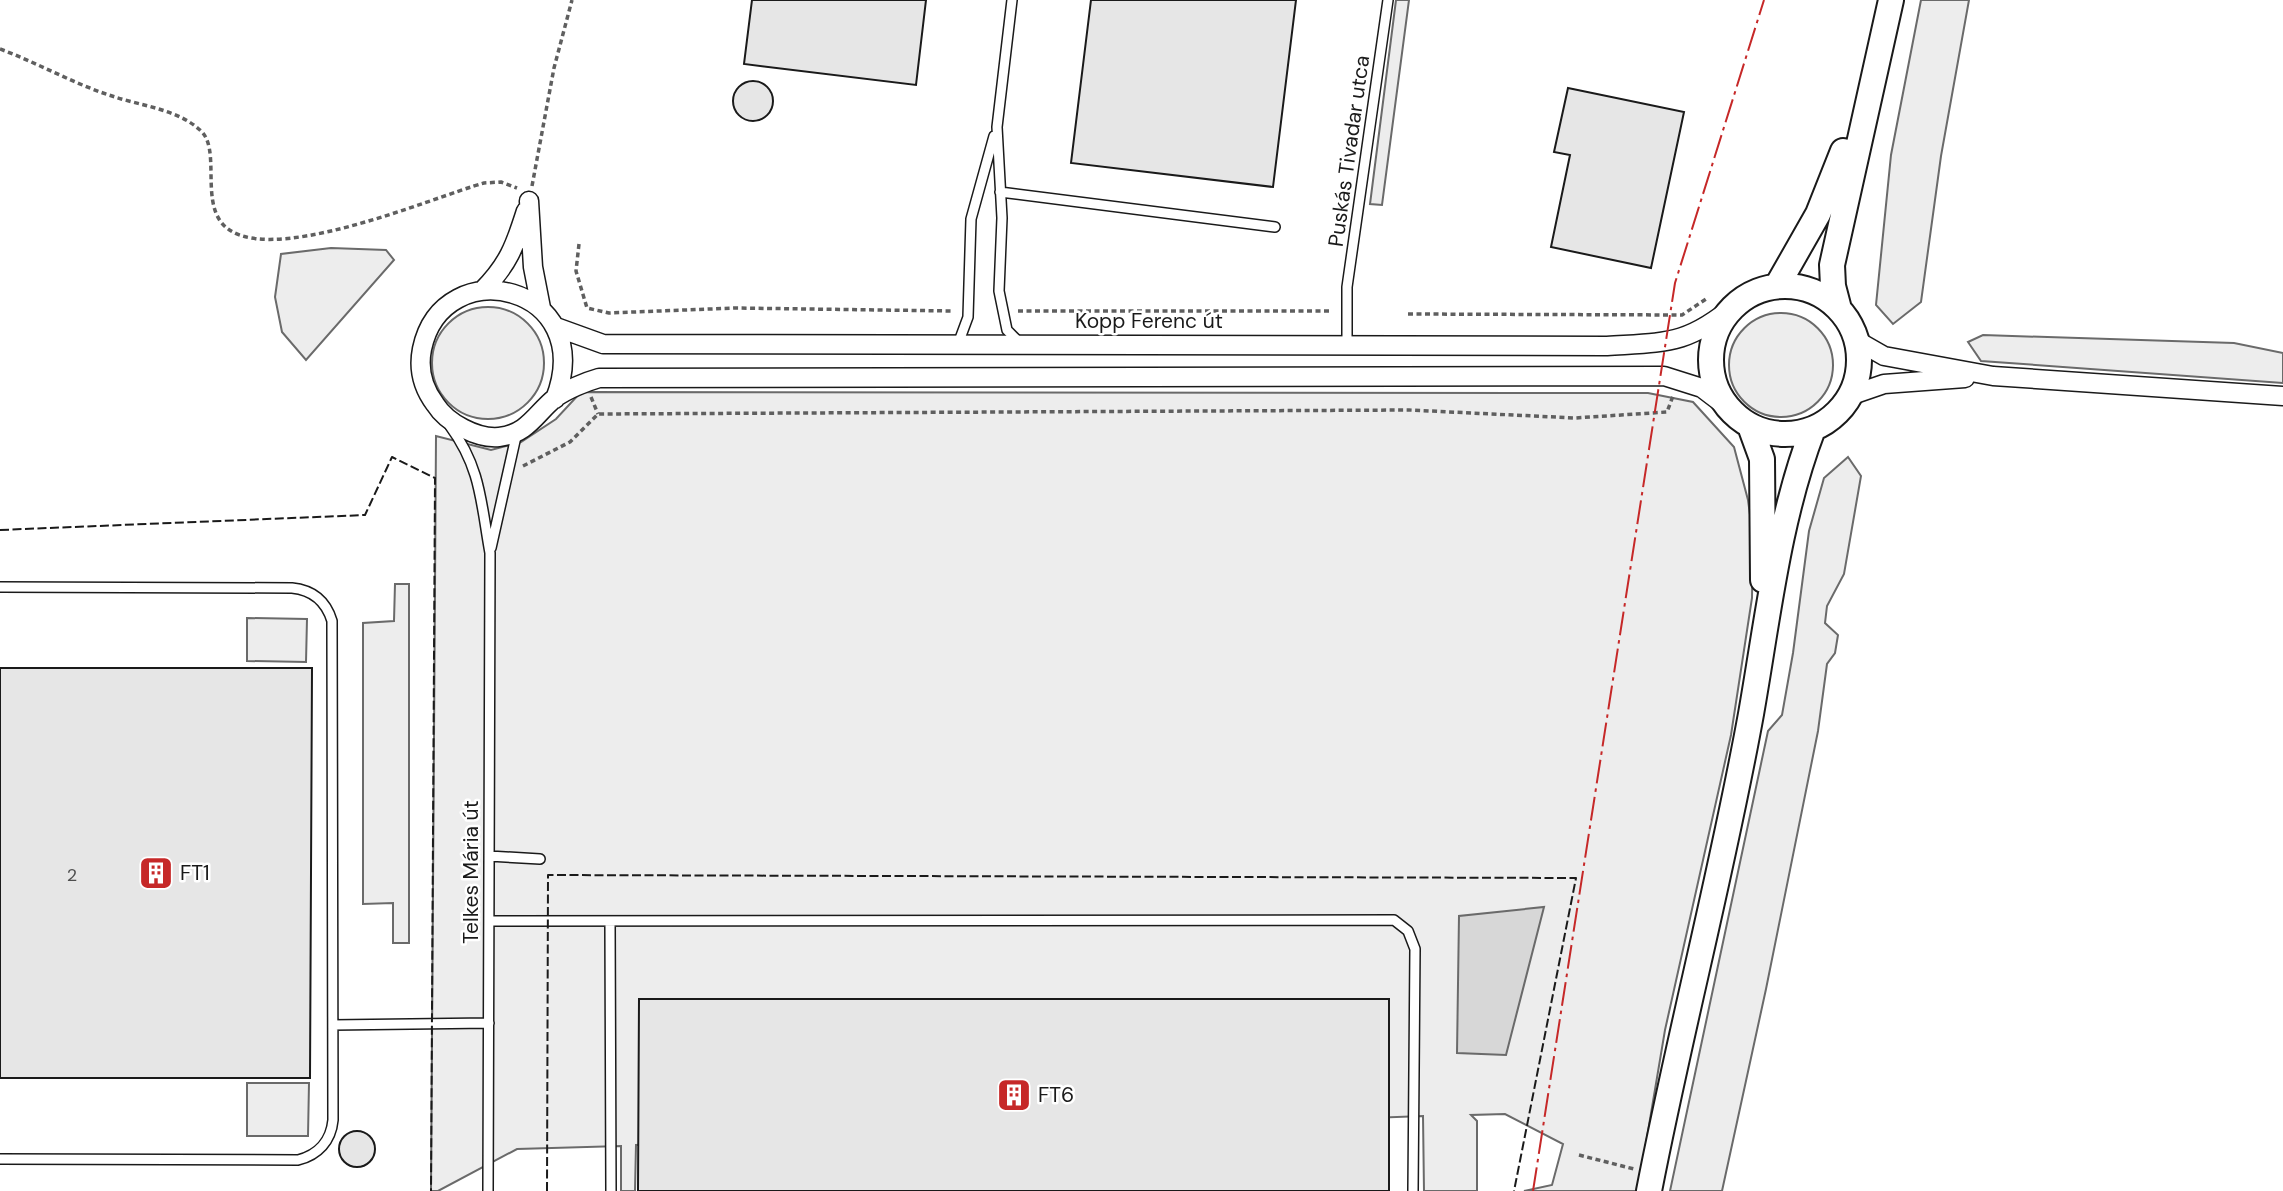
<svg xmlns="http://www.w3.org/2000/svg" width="2283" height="1191" font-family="'DM Sans',sans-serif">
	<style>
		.built { fill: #ededed; stroke: #6a6a6a; stroke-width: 2 }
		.water { fill: #d7d7d7; stroke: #6a6a6a; stroke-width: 2 }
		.building { fill: #e6e6e6; stroke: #1a1a1a; stroke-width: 2 }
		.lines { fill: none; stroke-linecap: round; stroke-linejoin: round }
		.service-casing { stroke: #1a1a1a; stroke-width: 12 }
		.minor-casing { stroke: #1a1a1a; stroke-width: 21 }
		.secondary-casing { stroke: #1a1a1a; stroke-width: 28 }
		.path { stroke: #5f5f5f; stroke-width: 3.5; stroke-dasharray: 5 3.5; stroke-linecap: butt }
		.service { stroke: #fff; stroke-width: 9 }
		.minor { stroke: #fff; stroke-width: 18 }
		.secondary { stroke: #fff; stroke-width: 24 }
		.fence { stroke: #1a1a1a; stroke-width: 2; stroke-dasharray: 9 3.5; stroke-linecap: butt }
		.power { stroke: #c62828; stroke-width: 2; stroke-dasharray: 24 5 3.5 5; stroke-linecap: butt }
		.labels { text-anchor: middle; stroke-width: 5; stroke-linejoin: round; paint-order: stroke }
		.number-label { font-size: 18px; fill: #4d4d4d }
		.street-label { font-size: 21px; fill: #1a1a1a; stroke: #fff }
		.poi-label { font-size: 21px; fill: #1a1a1a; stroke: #fff; text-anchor: start }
	</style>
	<rect width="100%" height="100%" fill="#fff"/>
	<path class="built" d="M1396,0H1409L1382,205L1370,204Z
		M1921,0H1969L1941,156L1921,302L1893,324L1876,305L1891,155Z
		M331,248L386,250L394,260L306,360L282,332L275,297L281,254Z
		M432 363a56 56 0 1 1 112 0a56 56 0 1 1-112 0Z
		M1729 365a52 52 0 1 1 104 0a52 52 0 1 1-104 0Z
		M1983,335L2234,343L2283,353V383L1981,361L1968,342Z
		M581,392L1648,393L1693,402L1734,447L1748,500L1753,537L1752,598L1731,735L1665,1030L1638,1191H1524L1552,1185L1563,1144L1505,1114L1471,1115L1477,1121V1191H1424L1423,1116L636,1145L635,1191H621V1146L517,1149L438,1191H431L436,436L491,450L521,442L556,419Z
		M1848,457L1861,476L1844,574L1827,606L1825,623L1838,635L1835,653L1827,664L1818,731L1766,989L1722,1191H1670L1768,731L1782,715L1793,653L1809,531L1824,478Z
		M395,584H409V943H393V903L363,904V623L394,621Z
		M247,618L307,619L306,662L247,661Z
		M247,1083H309L308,1136H247Z"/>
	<path class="water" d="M1544,907L1506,1055L1457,1053L1459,916Z"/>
	<path class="building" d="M752,0H926L916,85L744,64Z
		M1091,0H1296L1273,187L1071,163Z
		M733 101a20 20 0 1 1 40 0a20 20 0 1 1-40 0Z
		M1568,88L1684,112L1651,268L1551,247L1570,155L1554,152Z
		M0,668H312L310,1078H0Z
		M639,999H1389V1191H638Z
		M339 1149a18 18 0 1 1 36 0a18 18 0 1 1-36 0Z"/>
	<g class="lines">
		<g class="service-casing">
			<path id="service" d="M1012,0L997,127L1002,218L999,291L1007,330L1019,342
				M1000,192L1275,227
				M958,344L968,317L971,219L994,136
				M1347,345V287L1388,0
				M450,426C481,468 481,503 490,553L488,1191
				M491,548L517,432
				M0,587L292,588C312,590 326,601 332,621L333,1120C331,1141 318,1155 298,1160L0,1159
				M489,856L540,859
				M489,921L1394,920L1408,931L1415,949L1413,1191
				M610,921L611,1191
				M333,1025L489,1023"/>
		</g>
		<g class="minor-casing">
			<path id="minor" d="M529,201L533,267L541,308
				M482,291C508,265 515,246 526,211
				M556,327L603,344L1607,346C1667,342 1687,345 1735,305
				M1856,340L1884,356L1993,376L2283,396
				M1852,395L1884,384L1965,378
				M555,399C599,285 443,249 422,349C418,369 423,388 435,404C447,423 477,439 499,437C528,434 536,413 555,398C566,390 585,382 599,378L1664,376L1702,388L1727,407"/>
		</g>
		<g class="secondary-casing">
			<path id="secondary" d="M1777,286L1818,214L1843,151
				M1711 360a74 74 0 1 1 148 0a74 74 0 1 1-148 0Z
				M1839,309L1833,286L1832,265L1891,0
				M1750,426L1762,459L1763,580
				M1649,1191C1680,1031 1722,874 1751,714C1768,618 1778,520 1813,429"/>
		</g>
		<path class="path" d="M0,49C38,63 74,84 112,96C141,106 178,109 201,131C220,149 202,197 221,222C259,273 433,197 484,183L501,182L517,188
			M532,186L554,68L572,0
			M579,244L576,271L587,308L609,313L735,308L954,311
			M1018,311H1330
			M1408,314L1682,315L1706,299
			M591,397L598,414
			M523,466L570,442L598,414L1409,410L1575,418L1667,412L1673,396
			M1579,1155L1634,1169"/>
		<use href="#service" class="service"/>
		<use href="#minor" class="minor"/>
		<use href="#secondary" class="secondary"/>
		<path class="fence" d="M0,530L365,515L392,457L435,478L431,1191
			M547,1191L548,875L1576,878L1514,1191"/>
		<path class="power" d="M1533,1191L1675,283L1764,0"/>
	</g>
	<defs>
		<g id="building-square" transform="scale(1.75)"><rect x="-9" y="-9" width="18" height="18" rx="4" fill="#c62828" stroke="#fff"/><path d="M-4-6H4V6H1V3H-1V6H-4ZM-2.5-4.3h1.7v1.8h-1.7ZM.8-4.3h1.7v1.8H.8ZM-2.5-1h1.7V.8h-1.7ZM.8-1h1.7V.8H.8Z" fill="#fff"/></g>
	</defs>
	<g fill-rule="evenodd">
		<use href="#building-square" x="156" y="873"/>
		<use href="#building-square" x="1014" y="1095"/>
	</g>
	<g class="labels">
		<g class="number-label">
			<text x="72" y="881">2</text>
		</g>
		<g class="street-label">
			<text transform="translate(1349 151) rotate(-82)" y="7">Puskás Tivadar utca</text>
			<text x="1149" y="328">Kopp Ferenc út</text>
			<text transform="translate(471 872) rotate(-90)" y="7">Telkes Mária út</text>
		</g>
		<g class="poi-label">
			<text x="180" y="880">FT1</text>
			<text x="1038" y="1102">FT6</text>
		</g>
	</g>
</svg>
